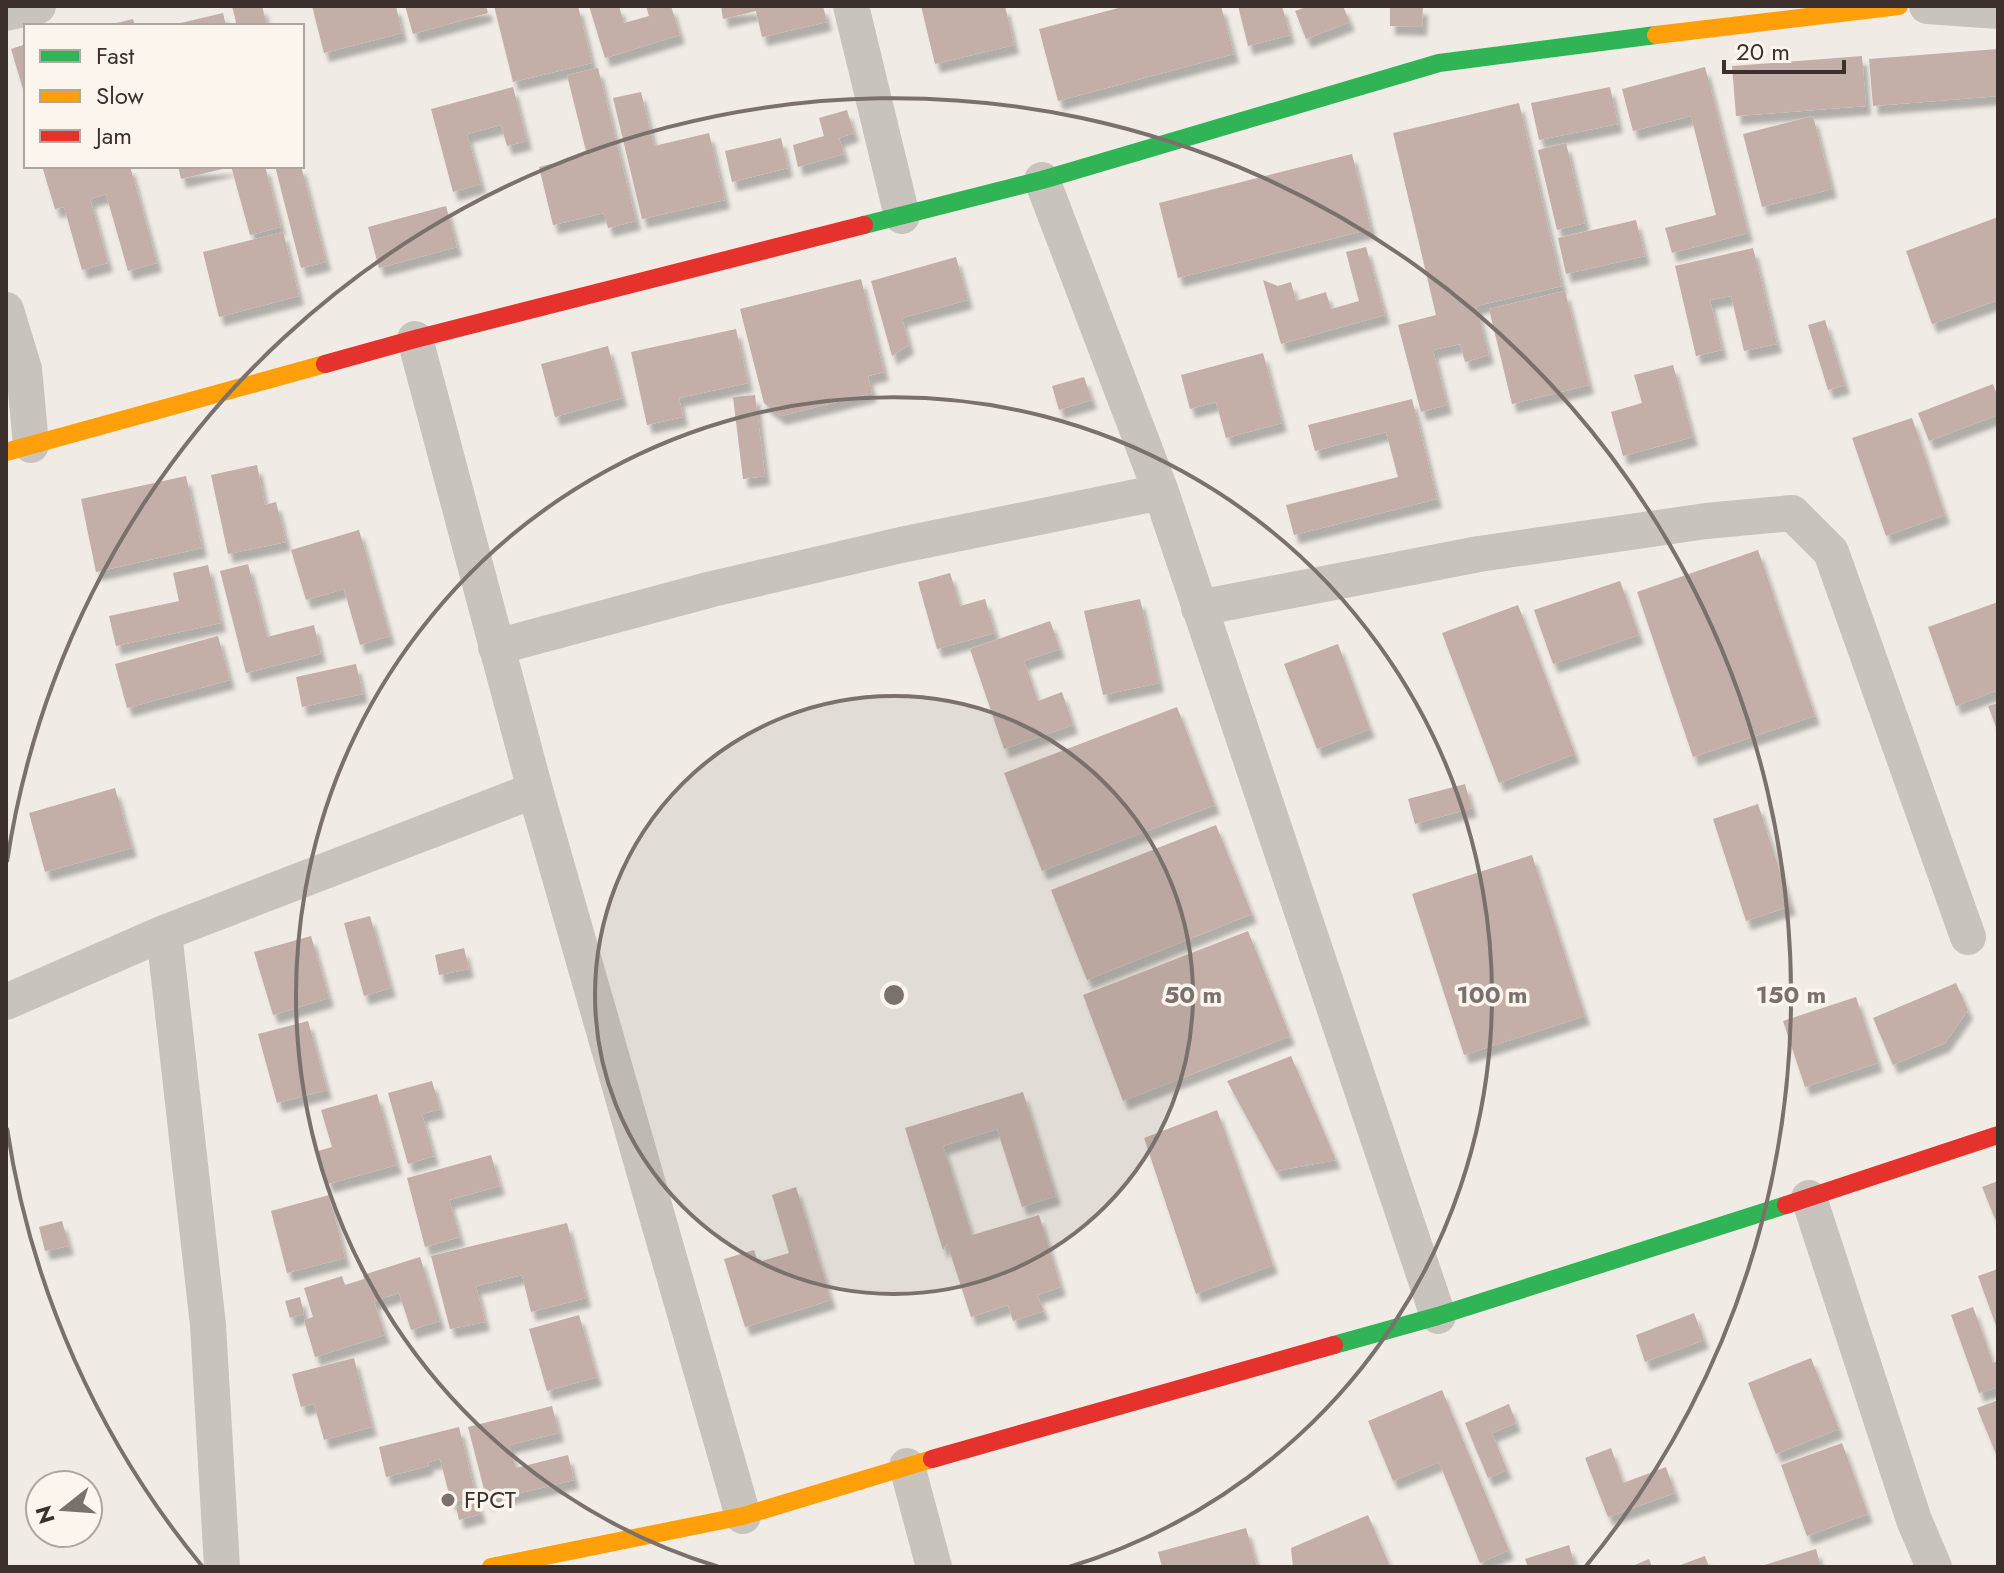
<svg xmlns="http://www.w3.org/2000/svg" width="2004" height="1573" font-family="Jost,sans-serif">
	<style>
		.building { fill: #c3afa7; filter: url(#shadow) }
		.lines { fill: none; stroke-linecap: round; stroke-linejoin: round }
		.street { stroke: #c9c3be; stroke-width: 36 }
		.fast { stroke: #30b455; stroke-width: 18 }
		.slow { stroke: #ff9f0a; stroke-width: 18 }
		.jam { stroke: #e5322d; stroke-width: 18 }
		.ring { fill: none; stroke: #7a716c; stroke-width: 4 }
		.poi-dot { fill: #7a716c; stroke: #fbf5ee; stroke-width: 3 }
		.labels { text-anchor: middle; stroke-width: 7; stroke-linejoin: round; paint-order: stroke }
		.poi-label { font-size: 24px; fill: #3b302b; stroke: #fbf5ee; text-anchor: start }
		.centre { fill: #7a716c; stroke: #fbf5ee; stroke-width: 4 }
		.ring-label { font-size: 24px; text-anchor: middle; font-weight: bold; fill: #7a716c; stroke: #fbf5ee; stroke-width: 7; stroke-linejoin: round; paint-order: stroke }
	</style>
	<defs>
		<filter id="shadow"><feDropShadow dx="5" dy="9" stdDeviation="2" flood-color="#0004"/></filter>
	</defs>
	<rect width="100%" height="100%" fill="#f0ebe5"/>
	<path class="building" d="M232,6H262L267,26H237Z
		M312,6H396L402,33L324,53Z
		M405,6H486L488,13L413,34Z
		M494,6H578L592,63L513,82Z
		M589,6H619L624,23L649,16L646,6H671L680,35L605,58Z
		M721,6H823L827,22L762,37L756,11L723,19Z
		M921,6H1005L1014,45L935,64Z
		M1126,6H1221L1234,54L1058,101L1039,29Z
		M1238,6H1282L1290,35L1248,46Z
		M1309,6H1343L1350,22L1306,39L1295,11Z
		M1390,6H1423L1422,27L1390,26Z
		M223,13L226,26H172V25Z
		M133,19L135,26H108V25Z
		M26,44V96H25L11,49Z
		M1997,49L1998,96L1873,106L1869,59Z
		M1862,56L1866,106L1736,116L1732,66Z
		M1705,67L1748,233L1672,253L1665,228L1716,215L1691,116L1633,131L1622,89Z
		M598,68L636,221L608,228L604,213L553,225L539,167L587,155L567,75Z
		M513,87L527,141L507,146L501,125L467,134L481,184L453,192L431,109Z
		M1610,87L1618,124L1539,140L1531,103Z
		M641,92L654,146L709,133L725,200L642,219L613,98Z
		M1519,103L1562,286L1476,306L1489,355L1465,362L1460,344L1433,350L1447,405L1421,412L1398,325L1436,315L1393,133Z
		M847,110L854,133L839,138L844,154L798,167L793,145L824,136L819,118Z
		M1813,116L1832,189L1762,207L1743,134Z
		M781,138L788,168L732,182L725,151Z
		M1566,143L1585,223L1557,230L1538,150Z
		M1352,154L1371,229L1178,278L1159,203Z
		M42,166H130L157,263L128,271L106,194L90,199L108,263L82,270L64,207L55,209Z
		M178,166H231V167L181,179Z
		M231,166H265L281,227L250,235Z
		M275,166H301L326,262L301,268Z
		M446,206L457,247L379,268L368,227Z
		M1998,217V300L1932,324L1906,251Z
		M1636,220L1645,256L1566,274L1558,238Z
		M283,232L299,296L219,317L203,252Z
		M1366,247L1385,315L1281,344L1263,280L1278,286L1291,282L1296,301L1326,292L1331,309L1359,301L1346,252Z
		M1753,248L1777,344L1744,351L1731,296L1710,300L1722,350L1696,356L1675,266Z
		M956,257L968,300L902,318L909,345L892,356L871,281Z
		M861,279L884,372L868,376L872,393L781,416L764,403L740,309Z
		M1565,291L1589,385L1512,404L1489,309Z
		M1825,320L1845,385L1828,390L1808,325Z
		M736,329L748,383L679,398L683,417L647,425L631,352Z
		M608,346L622,398L555,417L541,364Z
		M1263,353L1282,423L1226,438L1216,402L1190,409L1181,375Z
		M1673,365L1693,437L1623,456L1611,412L1642,403L1634,375Z
		M1084,377L1092,400L1059,410L1052,386Z
		M1993,384L1998,398V415L1929,441L1918,413Z
		M755,395L765,476L743,479L733,397Z
		M1412,399L1437,499L1294,535L1286,505L1398,477L1386,432L1315,451L1308,425Z
		M1912,418L1945,515L1886,536L1852,438Z
		M257,465L265,505L276,502L286,542L228,554L211,475Z
		M186,476L202,548L96,572L81,499Z
		M359,530L390,636L360,645L344,589L306,600L291,550Z
		M1758,550L1815,716L1693,757L1637,592Z
		M248,564L267,637L314,625L321,654L246,673L220,571Z
		M208,565L221,623L116,646L109,616L179,601L173,573Z
		M950,573L960,606L985,599L995,633L937,649L918,582Z
		M1620,581L1639,635L1553,664L1534,610Z
		M1140,599L1159,683L1103,695L1084,611Z
		M1998,602V690L1956,706L1928,627Z
		M1518,605L1575,754L1499,783L1442,633Z
		M1050,621L1060,649L1024,661L1038,701L1062,692L1073,725L1004,749L970,649Z
		M218,636L230,680L127,708L115,664Z
		M1338,644L1370,729L1317,749L1284,664Z
		M356,664L363,694L302,707L296,677Z
		M1998,703V732L1988,706Z
		M1177,707L1215,805L1042,871L1004,773Z
		M1465,784L1472,808L1415,824L1408,799Z
		M115,788L132,848L45,872L29,813Z
		M1758,804L1791,906L1746,921L1713,819Z
		M1216,825L1252,914L1087,980L1051,890Z
		M1532,855L1585,1016L1464,1055L1412,894Z
		M370,916L391,988L364,996L344,923Z
		M1248,931L1290,1036L1123,1101L1083,995Z
		M311,936L329,998L273,1015L254,952Z
		M464,948L469,969L439,975L435,955Z
		M1956,983L1968,1010L1945,1043L1893,1065L1873,1018Z
		M1856,997L1878,1063L1805,1087L1783,1021Z
		M308,1021L327,1090L277,1103L258,1034Z
		M1291,1056L1336,1160L1276,1171L1227,1081Z
		M432,1081L440,1109L422,1114L434,1156L408,1164L388,1093Z
		M1023,1092L1056,1196L1022,1207L997,1129L943,1146L972,1235L1039,1215L1061,1287L1037,1295L1044,1311L1013,1321L1008,1305L971,1317L947,1243L943,1250L905,1128Z
		M377,1094L397,1165L328,1184L318,1151L332,1147L321,1110Z
		M1217,1110L1273,1265L1196,1294L1144,1138Z
		M491,1155L500,1186L449,1200L460,1237L425,1247L407,1178Z
		M1998,1181V1226L1982,1187Z
		M796,1187L831,1300L745,1327L724,1259L754,1250L758,1262L789,1253L772,1195Z
		M329,1195L345,1258L287,1273L271,1211Z
		M62,1221L69,1246L45,1251L39,1227Z
		M567,1223L586,1298L531,1312L522,1275L476,1286L485,1322L450,1329L431,1256Z
		M420,1257L440,1321L411,1330L399,1293L374,1301L385,1335L315,1357L304,1320L313,1317L304,1288L342,1276L345,1285L364,1279L363,1275Z
		M1998,1269V1331L1978,1276Z
		M300,1297L304,1314L290,1318L285,1301Z
		M1973,1307L1993,1363L1998,1361V1387L1979,1393L1951,1315Z
		M1694,1313L1704,1340L1645,1362L1636,1335Z
		M579,1315L597,1377L547,1391L529,1329Z
		M354,1358L372,1427L324,1440L314,1404L301,1407L292,1374Z
		M1811,1358L1839,1429L1776,1454L1748,1383Z
		M1442,1390L1509,1550L1480,1563L1439,1462L1393,1481L1368,1421Z
		M1998,1400V1459L1977,1408Z
		M1509,1404L1516,1423L1492,1433L1507,1470L1488,1478L1465,1423Z
		M552,1406L559,1433L509,1445L516,1468L568,1455L574,1480L487,1501L468,1427Z
		M459,1427L476,1497L451,1502L440,1459L428,1462L429,1466L386,1477L379,1447Z
		M1842,1443L1868,1514L1807,1536L1781,1465Z
		M1611,1448L1623,1483L1666,1467L1675,1493L1608,1517L1585,1458Z
		M477,1501L481,1514L459,1520L456,1507Z
		M1368,1515L1389,1564L1386,1567H1293L1291,1548Z
		M1246,1528L1257,1567H1162L1158,1552Z
		M1569,1545L1575,1566L1528,1567L1525,1559Z
		M1816,1549L1821,1567H1761V1566Z
		M1705,1556L1709,1567H1675Z
		M1649,1559L1652,1567H1630Z"/>
	<g class="lines">
		<path class="street" d="M851,6L902,216
			M1927,6L1998,11
			M6,13L38,6
			M1042,180L1161,492L1438,1316
			M6,310L24,369L31,445
			M415,339L535,790L743,1516
			M1199,608L1479,554L1706,521L1792,513L1831,552L1968,937
			M496,647L712,589L901,545L1161,492
			M164,933L208,1325L222,1567
			M6,1002L164,933L535,790
			M1809,1198L1914,1520L1934,1567
			M907,1466L934,1567"/>
		<path class="fast" d="M864,225L1042,180L1439,63L1656,35
			M1334,1345L1438,1316L1786,1205"/>
		<path class="slow" d="M1656,35L1899,6
			M6,452L325,364
			M491,1567L743,1516L932,1459"/>
		<path class="jam" d="M325,364L415,339L864,225
			M1786,1205L1998,1135
			M932,1459L1334,1345"/>
	</g>
	<circle cx="894" cy="995" r="299" fill="#7a716c" fill-opacity=".12"/>
	<g class="ring">
		<circle cx="894" cy="995" r="299"/>
		<path d="M719 1567A598 598 0 1 1 1069 1567"/>
		<path d="M202 1566A897 897 0 0 1 7 1128M7 862A897 897 0 1 1 1586 1566"/>
	</g>
	<circle class="poi-dot" cx="448" cy="1500" r="8"/>
	<g class="labels">
		<g class="poi-label">
			<text x="464" y="1508">FPCT</text>
		</g>
	</g>
	<circle cx="894" cy="995" r="12" class="centre"/>
	<g class="ring-label">
		<text x="1193" y="1003">50 m</text>
		<text x="1492" y="1003">100 m</text>
		<text x="1791" y="1003">150 m</text>
	</g>
	<rect width="2004" height="1573" fill="none" stroke="#3b302b" stroke-width="16"/>
	<rect x="24" y="24" width="280" height="144" fill="#fbf5ee" stroke="#aea6a0" stroke-width="2"/>
	<rect x="40" y="50" width="40" height="12" fill="#30b455" stroke="#aea6a0" stroke-width="2"/>
	<text x="96" y="64" font-size="24" fill="#3b302b">Fast</text>
	<rect x="40" y="90" width="40" height="12" fill="#ff9f0a" stroke="#aea6a0" stroke-width="2"/>
	<text x="96" y="104" font-size="24" fill="#3b302b">Slow</text>
	<rect x="40" y="130" width="40" height="12" fill="#e5322d" stroke="#aea6a0" stroke-width="2"/>
	<text x="96" y="144" font-size="24" fill="#3b302b">Jam</text>
	<g transform="translate(64 1509) rotate(253)"><circle r="38" fill="#fbf5ee" stroke="#aea6a0" stroke-width="2"/>
	<path d="M0-6L14 30L0 20L-14 30Z" fill="#7a716c"/>
	<text y="-12" font-size="22" font-weight="bold" text-anchor="middle" fill="#3b302b">N</text>
	</g>
	<path d="M1724 60v12h120v-12" fill="none" stroke="#3b302b" stroke-width="4"/>
	<text x="1736" y="60" font-size="24" fill="#3b302b" stroke="#fbf5ee" stroke-width="6" paint-order="stroke">20 m</text>
</svg>
